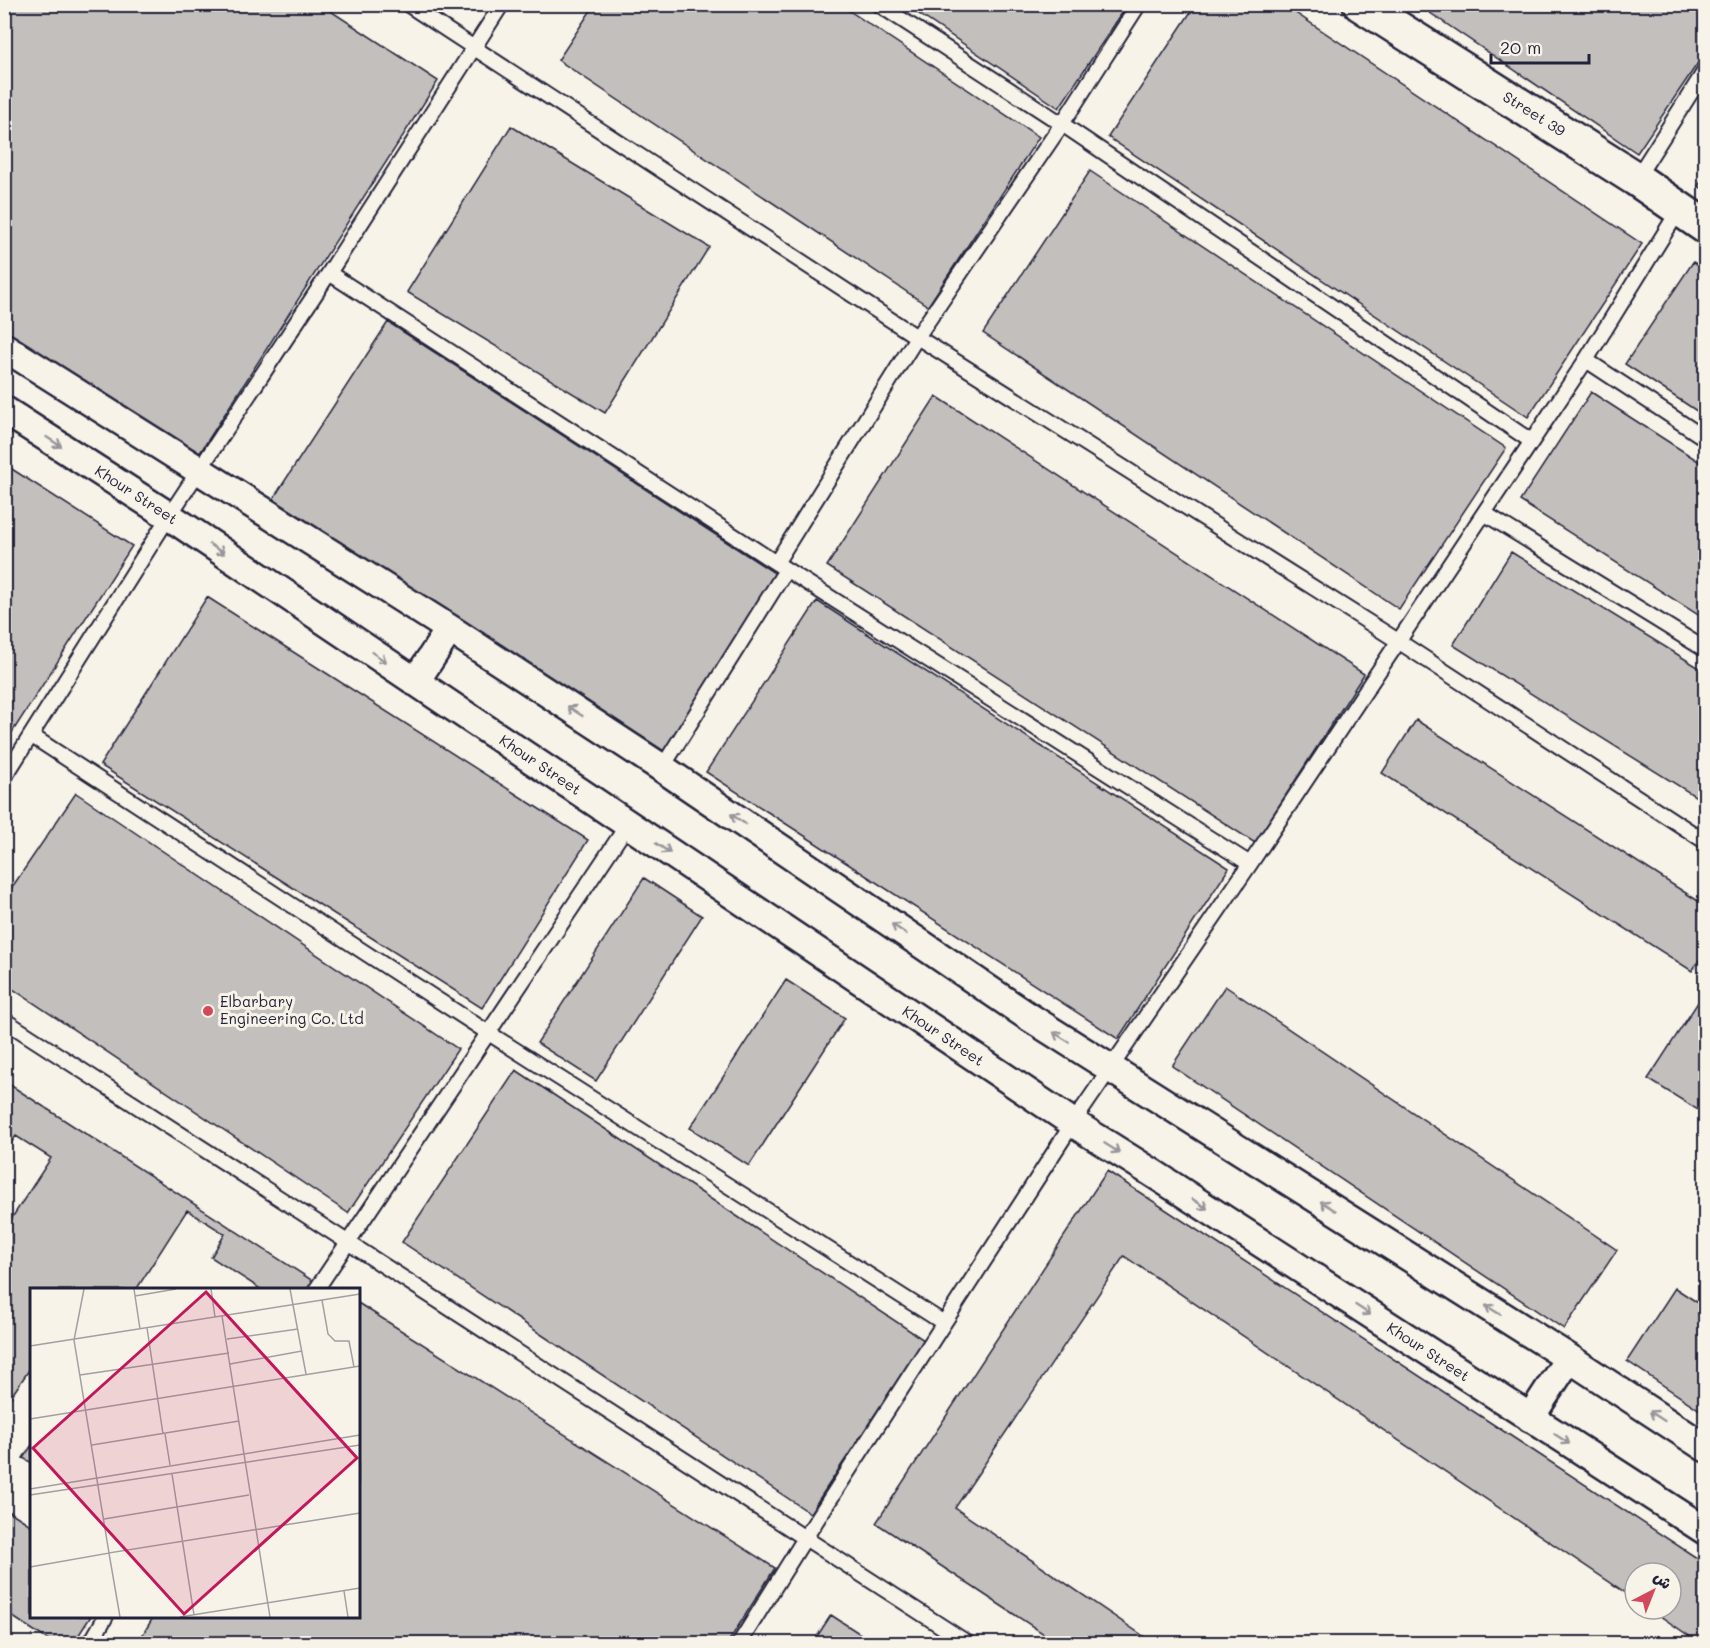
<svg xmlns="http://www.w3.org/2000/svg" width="1710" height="1648" font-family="Mali,'Playpen Sans Arabic',sans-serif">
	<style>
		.building { fill: #c2bfbd; stroke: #22223b; stroke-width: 1.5 }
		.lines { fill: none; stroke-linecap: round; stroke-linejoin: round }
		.service-casing { stroke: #22223b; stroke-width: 18 }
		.minor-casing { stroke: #22223b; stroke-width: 32 }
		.tertiary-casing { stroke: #22223b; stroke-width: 38 }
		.service { stroke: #f7f3e8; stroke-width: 14 }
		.minor { stroke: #f7f3e8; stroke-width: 27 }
		.tertiary { stroke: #f7f3e8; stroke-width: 33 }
		.oneway { stroke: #97959a }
		.poi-dot { fill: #d1495b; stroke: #f7f3e8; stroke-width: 2 }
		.labels { text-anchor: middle; stroke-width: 6; stroke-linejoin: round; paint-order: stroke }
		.street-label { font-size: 15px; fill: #22223b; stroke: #f7f3e8 }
		.poi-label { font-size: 15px; fill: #22223b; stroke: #f7f3e8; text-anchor: start }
		.inset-road { fill: none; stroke: #a29fa3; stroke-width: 1.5 }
		.view { fill: #c2185b; fill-opacity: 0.15; stroke: #c2185b; stroke-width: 3 }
		.inset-edge { fill: none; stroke: #22223b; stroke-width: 3 }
	</style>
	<rect width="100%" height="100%" fill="#f7f3e8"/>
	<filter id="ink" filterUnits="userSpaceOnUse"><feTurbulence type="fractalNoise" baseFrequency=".0167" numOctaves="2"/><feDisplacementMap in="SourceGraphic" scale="12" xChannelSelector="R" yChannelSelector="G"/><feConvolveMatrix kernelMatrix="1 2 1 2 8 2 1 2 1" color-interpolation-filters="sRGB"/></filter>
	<g filter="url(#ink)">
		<path class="building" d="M4,4H320L438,81L196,459L4,336Z
			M595,4H839L1039,137L928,306L558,60Z
			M904,4H1128L1059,108Z
			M1196,4H1282L1642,244L1528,417L1108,137Z
			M1417,4H1706V51L1637,153Z
			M511,126L709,247L605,413L407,292Z
			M1090,171L1506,448L1399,609L983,333Z
			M1706,174V191L1698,186Z
			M1693,262L1706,270V417L1625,364Z
			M388,322L779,576L665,752L273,499Z
			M1591,392L1706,466V620L1520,501Z
			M936,396L1364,674L1255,843L827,566Z
			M4,464L132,546L4,745Z
			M1511,552L1706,672V803L1453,645Z
			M207,597L588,840L482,1008L100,765Z
			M817,601L1229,868L1118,1039L706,772Z
			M1416,720L1706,906V950L1692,971L1382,773Z
			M76,793L458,1049L348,1213L4,983V899Z
			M644,878L702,916L596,1081L537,1043Z
			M786,980L845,1018L749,1166L690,1128Z
			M1225,986L1617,1250L1564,1329L1172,1066Z
			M1706,990V1115L1648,1079Z
			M516,1070L924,1340L810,1513L402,1242Z
			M4,1081L313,1281L308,1290H262L211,1257L225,1234L187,1210L136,1290H32V1371L29,1370L4,1407V1230L51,1158L16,1136L4,1153Z
			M1107,1171L1706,1564V1644H1701L1650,1609H1671V1573H1635V1599L1124,1256L955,1508L1155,1644H1059L876,1523Z
			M1675,1288L1706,1308V1414L1627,1361Z
			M358,1303L775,1568L727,1644H137L154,1616H358Z
			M32,1445V1463L23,1458Z
			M4,1508L32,1526V1616H91L73,1644H54L4,1611Z
			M831,1615L876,1644H812Z"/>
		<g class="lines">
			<g class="service-casing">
				<path id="service" d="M407,4L917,337L1398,641L1706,842
					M878,4L1062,124L1531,441
					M1636,179L1706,69
					M329,273L776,563L1250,864
					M1586,360L1706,439
					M1484,513L1706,650
					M776,563L917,337L1062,124L1139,4
					M32,736L487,1032L944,1323
					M662,768L786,570
					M4,778L169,516L329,273L502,4
					M4,1020L969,1644
					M316,1290L628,824
					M90,1644L106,1616
					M739,1644L805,1538L1073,1123L1250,864L1586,360L1679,210"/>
			</g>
			<g class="minor-casing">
				<path id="minor" d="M4,347L450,629L662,768L1026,1015L1569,1358L1706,1448
					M4,410L169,516L1073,1123L1151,1172L1706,1531
					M415,682L450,629
					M1530,1418L1569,1358"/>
			</g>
			<g class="tertiary-casing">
				<path id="tertiary" d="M1360,4L1636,179L1706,227"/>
			</g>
			<use href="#service" class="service"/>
			<use href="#minor" class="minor"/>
			<use href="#tertiary" class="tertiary"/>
		</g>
		<defs><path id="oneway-shaft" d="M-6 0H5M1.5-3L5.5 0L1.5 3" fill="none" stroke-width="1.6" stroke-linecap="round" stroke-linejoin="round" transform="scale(1.5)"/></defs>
		<g class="oneway">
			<use href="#oneway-shaft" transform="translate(54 442) rotate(33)"/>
			<use href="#oneway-shaft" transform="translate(217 549) rotate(34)"/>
			<use href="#oneway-shaft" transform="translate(379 657) rotate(34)"/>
			<use href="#oneway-shaft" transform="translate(575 711) rotate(-147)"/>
			<use href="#oneway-shaft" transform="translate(738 819) rotate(-146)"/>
			<use href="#oneway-shaft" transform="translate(663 848) rotate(34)"/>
			<use href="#oneway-shaft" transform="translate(899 929) rotate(-146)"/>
			<use href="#oneway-shaft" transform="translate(1061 1037) rotate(-148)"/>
			<use href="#oneway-shaft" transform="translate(1112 1148) rotate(32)"/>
			<use href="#oneway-shaft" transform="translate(1200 1204) rotate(33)"/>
			<use href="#oneway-shaft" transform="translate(1328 1206) rotate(-148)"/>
			<use href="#oneway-shaft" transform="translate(1363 1310) rotate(33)"/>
			<use href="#oneway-shaft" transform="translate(1493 1310) rotate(-148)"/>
			<use href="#oneway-shaft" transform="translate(1657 1416) rotate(-147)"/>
			<use href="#oneway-shaft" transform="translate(1562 1439) rotate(33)"/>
		</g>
	</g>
	<circle class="poi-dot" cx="208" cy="1011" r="6"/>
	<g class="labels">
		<g class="street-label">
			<text transform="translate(1534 114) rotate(32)" y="5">Street 39</text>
			<text transform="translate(136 495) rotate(33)" y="5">Khour Street</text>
			<text transform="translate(540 765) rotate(34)" y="5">Khour Street</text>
			<text transform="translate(943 1036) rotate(34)" y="5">Khour Street</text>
			<text transform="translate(1428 1352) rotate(33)" y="5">Khour Street</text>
		</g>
		<g class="poi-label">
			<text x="220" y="1007">Elbarbary<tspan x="220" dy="17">Engineering Co. Ltd</tspan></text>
		</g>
	</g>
	<g transform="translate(30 1288)">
		<rect width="330" height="330" fill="#f7f3e8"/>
		<path class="inset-road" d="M54,1L44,52L79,265L330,225M104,1L110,41M181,1L185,29M260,1L276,86M105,8L146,1M292,12L298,46L305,53H319L324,79M192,28L240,329M117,40L133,146M197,51L268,41M0,58L330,6M200,76L272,63M50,87L199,65M0,131L330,78M135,146L140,177M62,157L209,133M142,186L164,327M0,201L330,147M0,207L330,157M74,231L219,207M0,279L79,265L90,329M314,303L318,329M150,329L330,300"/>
		<path class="view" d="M176,4L327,170L154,326L3,160Z"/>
		<rect width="330" height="330" class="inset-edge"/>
	</g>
	<rect width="1710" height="1648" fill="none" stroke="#f7f3e8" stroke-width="24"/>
	<rect x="12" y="12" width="1686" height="1624" fill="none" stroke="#22223b" stroke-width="2" filter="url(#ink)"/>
	<g transform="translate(1653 1591) rotate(42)"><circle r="28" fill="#f7f3e8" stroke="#a29fa3" stroke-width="1.5"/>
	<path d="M0-4.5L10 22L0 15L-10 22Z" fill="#d1495b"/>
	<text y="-9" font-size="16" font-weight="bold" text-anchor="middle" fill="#22223b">ش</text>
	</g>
	<path d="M1491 54v9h98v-9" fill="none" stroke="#22223b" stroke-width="3"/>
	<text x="1500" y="54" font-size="18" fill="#22223b" stroke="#f7f3e8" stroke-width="4.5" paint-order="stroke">20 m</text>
</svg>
